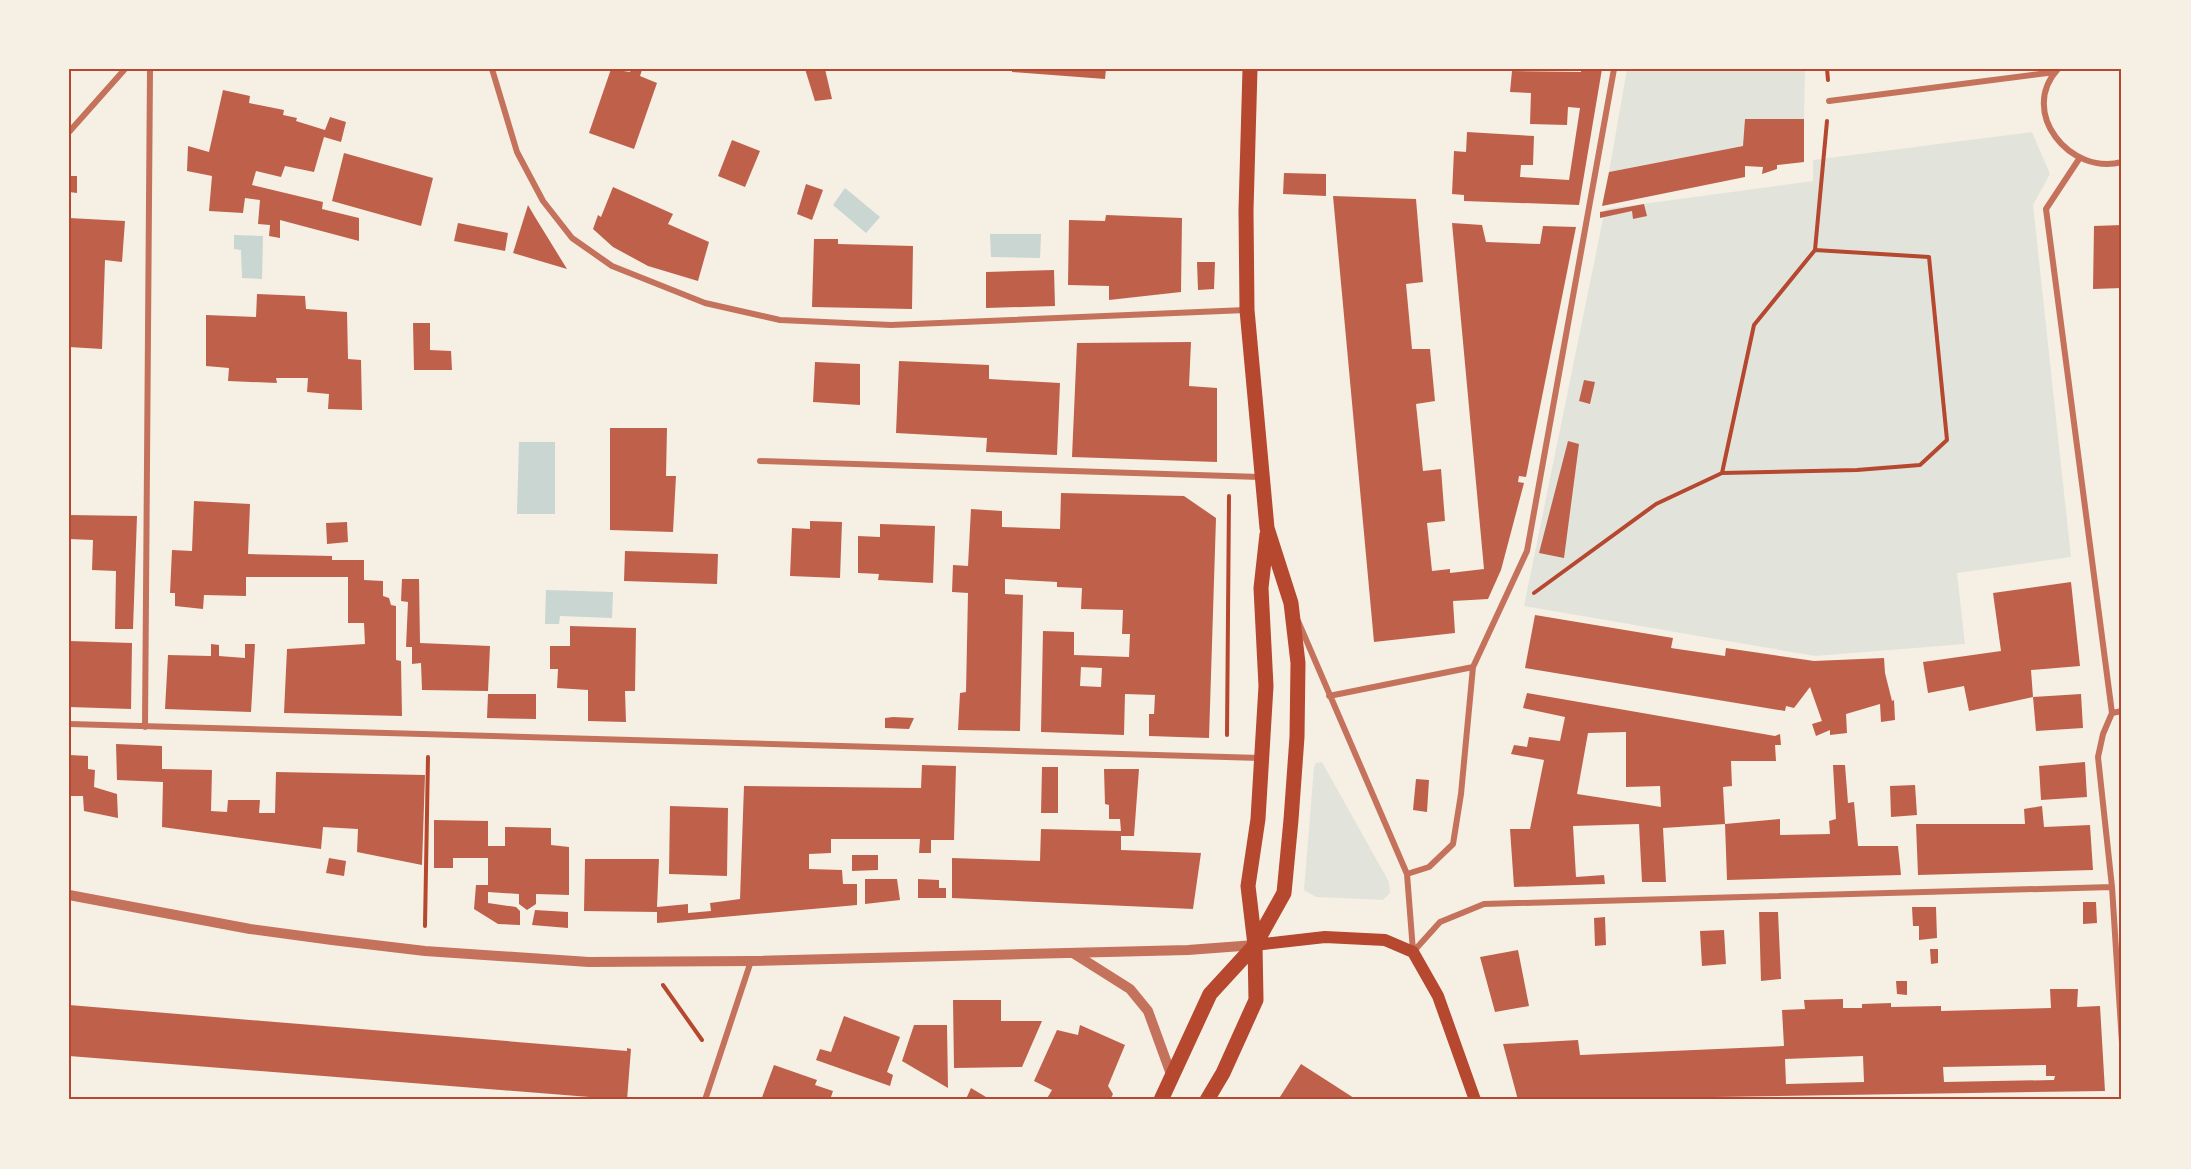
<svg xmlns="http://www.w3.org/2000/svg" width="2191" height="1169" font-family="'Times New Roman',serif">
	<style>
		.green { fill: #e2e4dc }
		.water { fill: #c9d6d2 }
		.building { fill: #bf614a; fill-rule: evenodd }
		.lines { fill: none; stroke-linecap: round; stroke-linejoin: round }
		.path { stroke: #b5482f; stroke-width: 4 }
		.minor { stroke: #c5725c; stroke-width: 6 }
		.tertiary { stroke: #c5725c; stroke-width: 10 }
		.secondary { stroke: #b5482f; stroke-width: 12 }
		.primary { stroke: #b5482f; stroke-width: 15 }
		.neatline { fill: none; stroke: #b5482f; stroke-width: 2 }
	</style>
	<rect width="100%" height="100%" fill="#f6efe4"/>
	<path class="green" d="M1627,69H1805L1804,119L1743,146L1609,172Z
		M2032,132L2050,174L2033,205L2071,557L1957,573L1965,644L1815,656L1524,606L1605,209L1813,181V160Z
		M1322,762L1389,882L1390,893L1383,900L1316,897L1304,890L1314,767L1316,763Z"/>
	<path class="water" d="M845,188L880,217L866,233L833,205Z
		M990,234H1041L1040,258L991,257Z
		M234,235L263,236L262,279L242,278L241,250L234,249Z
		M519,442H555V514H517Z
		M546,590L613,592L612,618L560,616L559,624H545Z"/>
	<path class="building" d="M611,69L630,72L631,69H639L642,70L640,76L657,83L634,149L589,133Z
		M805,69H825L832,99L815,101Z
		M1012,69H1106L1105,79L1012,72Z
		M1581,69H1602L1579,205L1464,201V195L1452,194L1454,151L1466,152L1467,132L1534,136L1533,165H1521L1520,177L1569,180L1580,108L1568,107L1567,125L1530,124L1531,93L1510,92L1512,71L1581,72Z
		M223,90L250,96L249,103L284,110L283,115L297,118L296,121L325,130L330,117L346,122L341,142L324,137L314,172L285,166L281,177L256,171L252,185L323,202L322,209L359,218V241L280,220V238L269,236L270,225L258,224L260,200L245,198L243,213L209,211L212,176L187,171L188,146L209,152Z
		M1745,119H1804V162L1777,165V169L1762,174L1763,167L1745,166V177L1602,206L1609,172L1743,146Z
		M732,140L760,151L745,187L718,176Z
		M344,153L433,178L421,226L332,201Z
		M1284,173L1326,174V196L1283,194Z
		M69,176H77V193L69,192Z
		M806,184L823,190L812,220L797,214Z
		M613,187L673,214L668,224L709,242L698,281L648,266L613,247L593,229L598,215L601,217Z
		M1333,196L1416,199L1423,282L1406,284L1412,349H1430L1435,401L1416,404L1423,471L1441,469L1445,521L1427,523L1432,571L1450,569V573L1484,569L1452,223L1482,225L1486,242L1540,244L1543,226L1576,227L1526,477L1519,476L1518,482L1524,483L1501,570L1488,599L1453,601L1455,633L1374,642Z
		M1644,204L1647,216L1633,219L1632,211L1600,218V212Z
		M528,205L535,217L567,269L513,253Z
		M1106,215L1182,218L1181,292L1109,300V286L1068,285L1069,220L1105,221Z
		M69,218L125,221L122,262L105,260L102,349L69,347Z
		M458,223L508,233L505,251L454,241Z
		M2122,225V288L2093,289L2094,226Z
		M814,239H838V244L913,246L912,309L812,307Z
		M1197,262H1215L1214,289L1198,290Z
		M1054,270L1055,306L986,308V272Z
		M257,294L305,296L306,309L347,312L348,359L361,360L362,410L328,409L329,394L307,392L308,378H276L277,383L228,381L229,368L206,366V315L256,317Z
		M413,323H430V350L451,351L452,370H414Z
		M1191,342L1189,386L1217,388V462L1072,457L1077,343Z
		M899,361L989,365V379L1060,383L1057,455L986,452L987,438L896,433Z
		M815,362L860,364V405L813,402Z
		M1584,380L1595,382L1590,404L1579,401Z
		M610,428H667L666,476H676L673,532L610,530Z
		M1568,441L1579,444L1564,558L1539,553Z
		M1061,493L1184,496L1216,518L1209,738L1149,736V714H1154L1155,695L1125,694L1124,735L1041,732L1043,631L1074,632V655L1129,657L1130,634H1122L1123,610L1081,609L1082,588L1057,587V582L1005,579V594L1023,595L1020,731L958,730L960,693L966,692L968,593L952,592L953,565L968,566L971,509L1002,511V527L1060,529ZM1081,667L1102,668L1101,687L1080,686Z
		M194,501L250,504L248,554L332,556V560H364V580L383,581V596L389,598L391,605L396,606V660L401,661L402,716L284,713L287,649L365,644L364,623H348V577H246V596L204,595L203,609L175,606V593H170L172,550L192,551Z
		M69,515L137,516L133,629H115L116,571L92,570L93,540L69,539Z
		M810,521L842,522L840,578L790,576L792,528L810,529Z
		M347,522L348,542L327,544L326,523Z
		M880,524L935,526L933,583L878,580L879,574L858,573V536L880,537Z
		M625,551L718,554L717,584L624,581Z
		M402,579H419L420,643L490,646L488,691L422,690L421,663L412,664V647H406L408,602L401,601Z
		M2071,582L2080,666L2031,670L2033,697L1969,711L1964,686L1928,693L1923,662L2001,651L1993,593Z
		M1535,615L1673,638L1671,648L1725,656L1726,648L1814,661L1884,658L1885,673L1892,701L1894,700L1895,720L1881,722L1880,704L1846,714L1847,733L1830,735V730L1816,736L1812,724L1822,721L1810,687L1794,708L1786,706L1785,711L1525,668Z
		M570,626L636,628L635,691H625L626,722L588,721V690L557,688L558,669H550V646H570Z
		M69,641L132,643L131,709L69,707Z
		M211,644L219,645V656L245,658V644H255L251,712L165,709L168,655L211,656Z
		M1527,693L1775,736L1780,734L1781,745H1775L1776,761H1731L1732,786L1723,787L1725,824L1780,819V835L1830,834L1829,821L1836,819L1833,765H1845L1848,803L1854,802L1858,846H1898L1901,875L1727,880L1725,824L1663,828L1666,882H1642L1639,824L1573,826L1576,877L1604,875L1605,884L1514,887L1510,829H1530L1544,760L1511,754L1514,745L1527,747L1529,737L1560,741L1565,717L1523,708ZM1626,732V787L1660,786L1661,807L1577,794L1588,733Z
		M488,694H536V719L487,718Z
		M2081,694L2083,728L2036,731L2033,697Z
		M885,718L893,717L914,718L909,729L885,728Z
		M116,744L162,746V769L212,770L211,811L227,812L228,800H260L259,813H275L276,772L425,775L422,865L357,852L358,829L323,827L321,849L162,827L163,782L117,780Z
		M69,755L88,756V769L95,770L94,787L117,794L118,818L84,811L83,796H69Z
		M2085,762L2087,797L2041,800L2039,766Z
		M922,765L956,766L954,840H931V853H919L920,839H831V853L809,854V869L842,870L843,884H857V905L657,923V912L584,911L585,859H659L657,907L688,904V913L711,911L710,903L740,899L744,786L921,788Z
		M1042,767H1058V813H1041Z
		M1104,769H1139L1134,836H1121V850L1201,853L1193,909L952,898V858L1040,861L1041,829L1121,831L1120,819H1109V805L1105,804Z
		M1416,779L1429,780L1427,812L1413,810Z
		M1915,785L1917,815L1891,817L1890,786Z
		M670,806L728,808L727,876L669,874Z
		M2042,806L2044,827L2090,825L2093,870L1918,875L1916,824H2025L2024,809Z
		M434,820L488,821V846H505V827L551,828V845L569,847V895L536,894V904L527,910L519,904V894L488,892V903L516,907L520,911V925L498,924L474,909L476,885H488V858H453V868H434Z
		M852,855H878V870L852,871Z
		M329,858L346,861L344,876L326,873Z
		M865,879H897L900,900L865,904Z
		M918,879L939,880V888H946V898H918Z
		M2083,902H2096L2097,923L2083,924Z
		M1912,907H1936L1937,938L1919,940V926H1913Z
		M535,910L568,912V928L532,925Z
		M1759,912H1778L1781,979L1761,981Z
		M1605,917L1606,945L1595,946L1594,918Z
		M1724,930L1726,964L1702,966L1700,931Z
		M1930,949H1938V963L1931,964Z
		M1518,950L1529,1006L1495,1012L1480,957Z
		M1896,981H1907V995L1897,994Z
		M2050,989H2078L2077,1007L2100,1006L2105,1091L1518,1100L1503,1044L1578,1040L1580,1055L1784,1046L1782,1010L1805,1009L1804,1000L1843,999V1008H1862V1004L1891,1003V1007L1941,1006V1011L2051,1008ZM1863,1056L1864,1082L1786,1084L1785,1059ZM2046,1065V1076H2055L2054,1080L1944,1082L1943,1067Z
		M953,1000H1001V1021H1042L1022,1067L954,1068Z
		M69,1005L627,1051V1048L631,1049L627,1100L69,1056Z
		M844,1016L900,1037L887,1072L893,1075L890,1086L816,1060L820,1049L831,1052Z
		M914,1025H947L948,1088L902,1061Z
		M1080,1025L1125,1045L1108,1086L1113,1094L1110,1100H1046L1052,1090L1034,1081L1057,1030L1078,1035Z
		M1301,1064L1326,1080L1357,1100H1278Z
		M774,1065L817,1080L815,1085L833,1091L830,1100H761Z
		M971,1088L991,1100L966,1099Z"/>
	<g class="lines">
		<path class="path" d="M1827,69L1828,80
			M1722,473L1857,470L1920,465L1947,440L1929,257L1815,250
			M1534,593L1656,504L1722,473L1754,325L1815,250L1827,121
			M1227,735L1229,496
			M425,926L428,757
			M663,985L702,1040"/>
		<path class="minor" d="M492,69L517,152L543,201L572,238L612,266L705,303L780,320L891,325L1246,310
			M2058,69C2018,112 2070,176 2122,162
			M1829,101L2055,72
			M69,132L125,69
			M2079,159L2046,209L2112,713
			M760,461L1260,477
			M1298,621L1407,874L1413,951
			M1329,696L1473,667L1527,551L1614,69
			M2112,713L2103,734L2098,757L2112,887L2122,1043
			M2112,713L2122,711
			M69,724L1261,758
			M145,727L150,69
			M1407,874L1429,867L1453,844L1461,794L1473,667
			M1413,952L1440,922L1484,904L2112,887
			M705,1100L751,961"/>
		<path class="tertiary" d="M69,895L250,929L332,940L425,951L589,962L751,961L1188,950L1255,945
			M1073,953L1130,989L1148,1011L1172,1077"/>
		<path class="secondary" d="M1255,945L1325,937L1385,940L1413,952L1438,996L1475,1100"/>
		<path class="primary" d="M1161,1100L1210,994L1255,945L1284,893L1291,820L1297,737L1298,663L1291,603L1267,528L1247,310L1246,210L1250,69
			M1207,1100L1223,1073L1256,1000L1255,945L1248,886L1258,819L1266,686L1261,588L1267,534"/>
	</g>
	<rect width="2191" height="1169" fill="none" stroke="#f6efe4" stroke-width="141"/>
	<rect x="70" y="70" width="2050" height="1028" class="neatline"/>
</svg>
